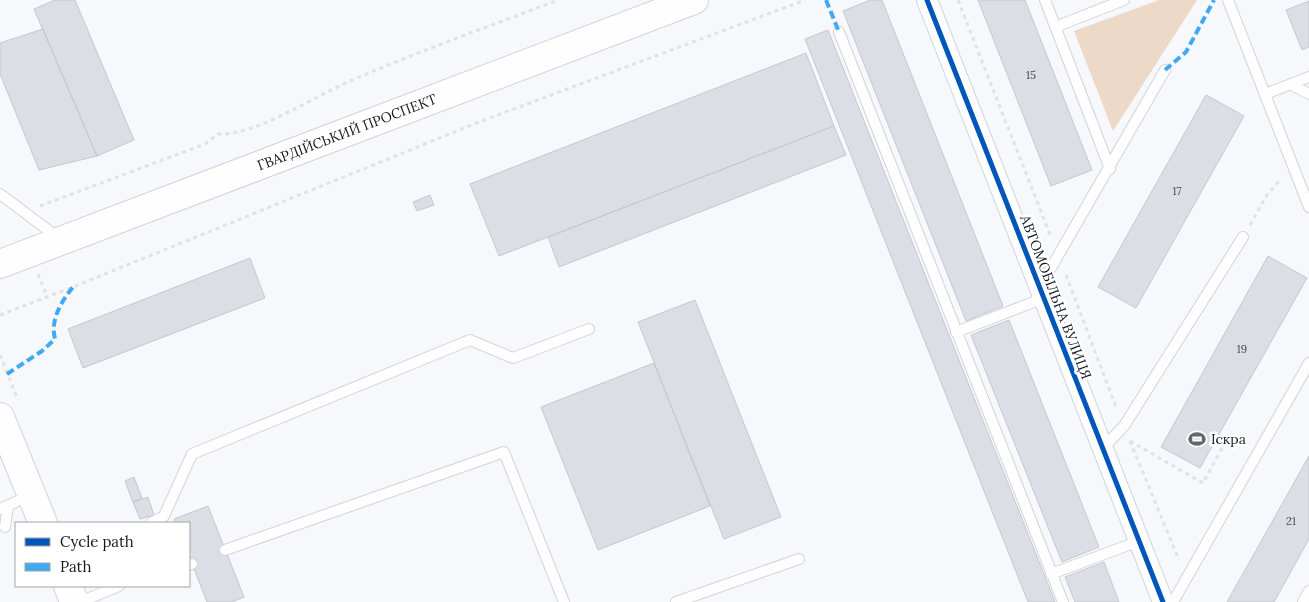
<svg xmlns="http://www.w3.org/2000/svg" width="1309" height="602" font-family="Lora,serif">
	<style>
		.green { fill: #ecd9c7 }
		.building { fill: #dbdee4; stroke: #c5c8ce }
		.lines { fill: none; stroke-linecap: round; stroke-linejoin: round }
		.lane-casing { stroke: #d1d4db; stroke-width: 12 }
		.street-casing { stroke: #d1d4db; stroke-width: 22 }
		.secondary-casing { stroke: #d1d4db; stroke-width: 30 }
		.path { stroke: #e1e2e3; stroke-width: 3; stroke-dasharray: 4 4; stroke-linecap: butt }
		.lane { stroke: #fefefe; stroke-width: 10 }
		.street { stroke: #fefefe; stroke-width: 20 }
		.secondary { stroke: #fefefe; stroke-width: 28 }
		.quiet { stroke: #3fa9f5; stroke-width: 4; stroke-dasharray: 8 4; stroke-linecap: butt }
		.cycleway-casing { stroke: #fff; stroke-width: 8 }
		.cycleway { stroke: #0057b8; stroke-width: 5 }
		.labels { text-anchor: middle; stroke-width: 5; stroke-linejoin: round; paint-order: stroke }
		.number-label { font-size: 11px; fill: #464a52 }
		.street-label { font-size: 14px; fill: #141821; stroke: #fff }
		.poi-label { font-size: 14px; fill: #141821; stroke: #fff; text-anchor: start }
	</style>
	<rect width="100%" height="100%" fill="#f6f8fb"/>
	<path class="green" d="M1159,0H1197L1113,131L1074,31Z"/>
	<path class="building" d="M55,0H75L134,140L97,156L34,9Z
		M870,0H882L1003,306L966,321L843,11Z
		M978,0H1025L1092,170L1051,186Z
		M1309,1V47L1302,50L1286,10Z
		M43,29L97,156L39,170L0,74V43Z
		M828,30L1055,602H1028L805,39Z
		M806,53L834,126L499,256L470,184Z
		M1206,95L1244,116L1136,308L1098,287Z
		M834,126L846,155L559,267L548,237Z
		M430,195L434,205L417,211L413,202Z
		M1268,256L1307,278L1200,468L1161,447Z
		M250,258L265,298L83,368L68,329Z
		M695,300L781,517L724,539L638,322Z
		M1009,320L1099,547L1062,562L971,335Z
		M654,363L710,506L598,550L541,407Z
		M1309,456V539L1274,602H1227Z
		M134,477L142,498L133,502L125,481Z
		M148,497L154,515L140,519L133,502Z
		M208,506L244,597L232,602H207L189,556V523H176L174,519Z
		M1104,562L1119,602H1075L1065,577Z"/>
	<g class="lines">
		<g class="lane-casing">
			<path id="lane" d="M1045,0L1110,169
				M1228,0L1309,207
				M1055,27L1124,0
				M839,32L1063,602
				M1290,84L1309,94
				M1265,94L1309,77
				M0,194L60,239
				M1040,287L1165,70
				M956,332L1044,298
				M1103,448L1124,426L1243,237
				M0,509L31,495
				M151,523L164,516L192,454L470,340L513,358L589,329
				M5,527L8,506
				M225,550L504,452L564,602
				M189,565L192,564
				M1051,574L1139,541
				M80,602L119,586
				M676,602L799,559
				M1173,602L1309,363
				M1303,602L1309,591"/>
		</g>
		<g class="street-casing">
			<path id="street" d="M927,0L1163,602"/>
		</g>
		<g class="secondary-casing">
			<g id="secondary">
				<path id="s1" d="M0,264L694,0"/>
				<path d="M0,417L43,523"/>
				<path d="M68,586L74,602"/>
			</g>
		</g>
		<path class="path" d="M958,0L1051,237
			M40,206L205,144L218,134C255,136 313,97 348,82C416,52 488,27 558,0
			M1250,225L1267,195L1281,179
			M38,274L47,297
			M1066,275L1116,407
			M0,315L73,287L479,122L805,0
			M0,355L18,400
			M1130,441L1179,560
			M1130,441L1203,483L1227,439"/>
		<use href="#lane" class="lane"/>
		<use href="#street" class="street"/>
		<use href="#secondary" class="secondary"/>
		<path class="quiet" d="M826,0L839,32
			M1165,70L1186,52L1214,0
			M7,374L42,351L55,339C50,320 61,302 73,287"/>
		<g class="cycleway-casing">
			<path id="cycleway" d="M927,0L1163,602"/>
		</g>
		<use href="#cycleway" class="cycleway"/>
	</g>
	<defs>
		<g id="stadium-bare" transform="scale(1.35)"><path d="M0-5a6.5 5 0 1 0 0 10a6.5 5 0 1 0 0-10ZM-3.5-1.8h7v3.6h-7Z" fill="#63666d" stroke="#fff" stroke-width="2.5" paint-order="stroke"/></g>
	</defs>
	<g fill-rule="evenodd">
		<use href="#stadium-bare" x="1197" y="439"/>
	</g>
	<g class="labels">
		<g class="number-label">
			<text x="1031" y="79">15</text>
			<text x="1177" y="195">17</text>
			<text x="1242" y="353">19</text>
			<text x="1291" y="525">21</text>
		</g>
		<g class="street-label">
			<text dy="5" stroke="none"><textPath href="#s1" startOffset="371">ГВАРДІЙСЬКИЙ ПРОСПЕКТ</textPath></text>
			<text transform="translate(1056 297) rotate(69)" y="5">АВТОМОБІЛЬНА ВУЛИЦЯ</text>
		</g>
		<g class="poi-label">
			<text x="1211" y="444">Іскра</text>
		</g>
	</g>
	<rect x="15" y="522" width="175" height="65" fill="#ffffff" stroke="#a1a3a6"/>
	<rect x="25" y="538" width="25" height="8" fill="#0057b8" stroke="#a1a3a6"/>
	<text x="60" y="547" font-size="15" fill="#141821">Cycle path</text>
	<rect x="25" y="563" width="25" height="8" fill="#3fa9f5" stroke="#a1a3a6"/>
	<text x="60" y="572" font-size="15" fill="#141821">Path</text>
</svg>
